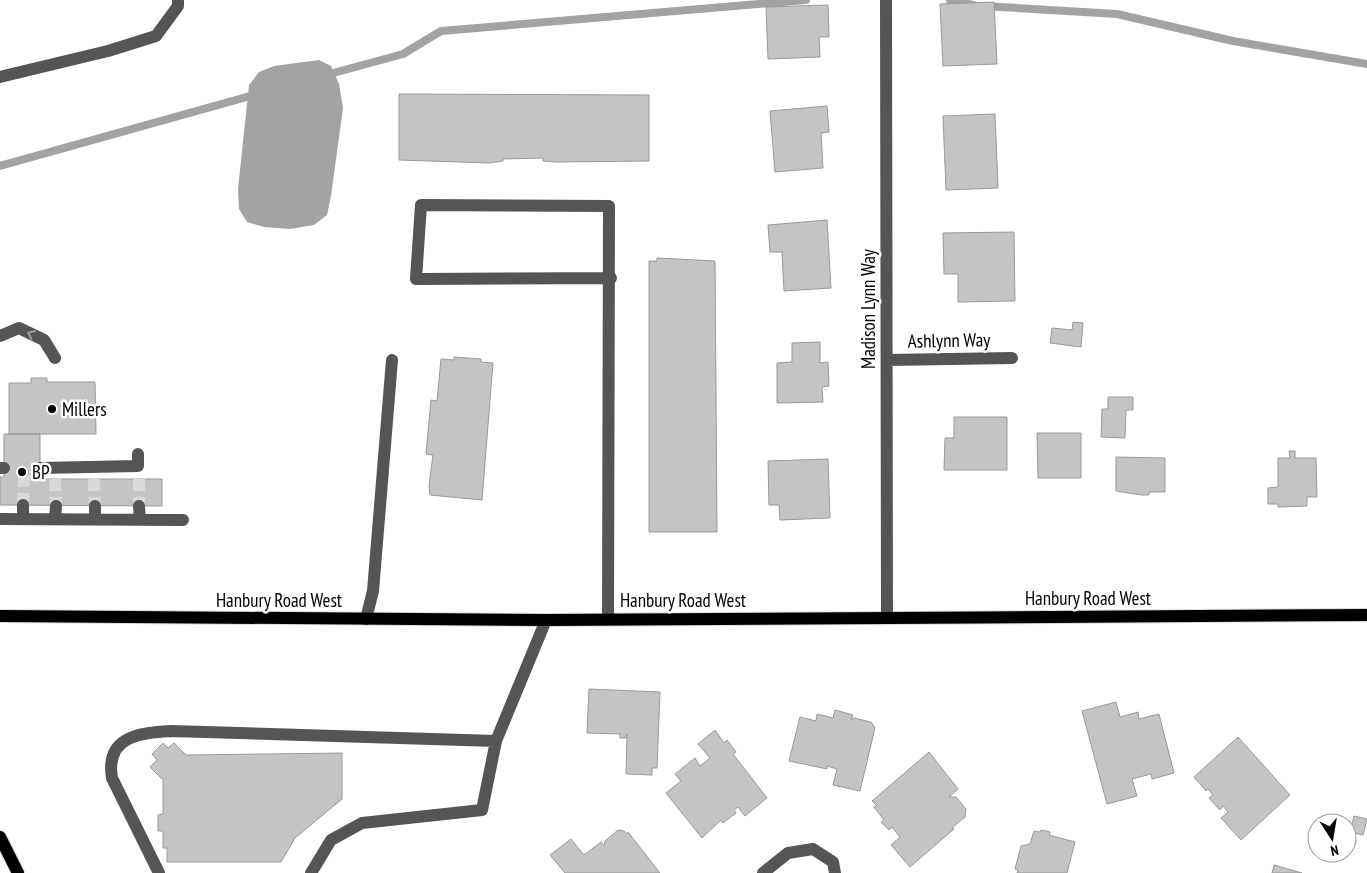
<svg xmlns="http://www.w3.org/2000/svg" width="1367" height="873" font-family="'PT Sans Narrow',sans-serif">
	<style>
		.water { fill: #a3a3a3 }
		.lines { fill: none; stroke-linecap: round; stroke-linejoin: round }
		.stream { stroke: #a3a3a3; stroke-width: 8 }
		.building { fill: #c4c4c4; stroke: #999 }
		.minor-tunnel { stroke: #d9d9d9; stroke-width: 12; stroke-dasharray: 12 6; stroke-linecap: butt }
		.major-casing { stroke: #dbdbdb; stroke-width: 14 }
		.minor { stroke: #555; stroke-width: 12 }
		.major { stroke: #000; stroke-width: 12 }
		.oneway { stroke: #999 }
		.poi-dot { fill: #000; stroke: #fff; stroke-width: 2 }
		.labels { text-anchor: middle; stroke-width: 5; stroke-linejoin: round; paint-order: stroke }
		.street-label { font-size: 19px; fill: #000; stroke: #fff }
		.poi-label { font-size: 19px; fill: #000; stroke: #fff; text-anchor: start }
	</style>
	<rect width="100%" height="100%" fill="#fff"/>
	<path class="water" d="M319,60L331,66L339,84L343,108L331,196L327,215L314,225L290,229L264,227L247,222L239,209L238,189L249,85L259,72L274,66Z"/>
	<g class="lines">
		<path class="stream" d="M950,0L973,5
			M984,6L1117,14L1233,41L1367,64
			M326,75L403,54L441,31L806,0
			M0,166L257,94"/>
	</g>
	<path class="building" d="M994,2L997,64L943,66L940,4Z
		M828,5L829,37H819L820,57L768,59L766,7Z
		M399,94L649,95V161L556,162L543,161V158L503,159V161L490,163L399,160Z
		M827,106L829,132L821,133L823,168L775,172L770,111Z
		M995,114L998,188L946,190L943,116Z
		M827,220L831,288L784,291L782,252H770L768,225Z
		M1014,232L1015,301L958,302V274H944L943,233Z
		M657,258L715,261L717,532H649V261H657Z
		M1073,322L1083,323L1081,347L1050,343L1052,328L1072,330Z
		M820,342V363L828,362L829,386L822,387L823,402L777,403V363L792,362V343Z
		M454,357L481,359V362L493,363L482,500L430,495L429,486L433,455L426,454L431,400L437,401L441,359L454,360Z
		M31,378H47V382H95L96,434H9V383H31Z
		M1108,397H1133V410H1126L1125,438L1101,437L1102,409H1108Z
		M954,417H1007V470H944L945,438H954Z
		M1037,433H1081V478H1038Z
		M4,434H40V479H162V506L0,505V477H4Z
		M1289,451H1295V458H1316L1317,497H1307V506L1278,507V504H1268V488L1278,487V458H1290Z
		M1116,457L1165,458V492H1149V495H1141L1116,491Z
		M828,459L830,518L780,520L779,505H769L768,461Z
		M589,689L660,692L657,768H652V775L626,774L627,734L626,738H620V734L587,733Z
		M1116,702L1120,717L1138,712L1139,719L1159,714L1174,773L1152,779L1151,774L1132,779L1137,796L1107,804L1082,711Z
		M835,710L853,715L851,720L854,718L871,722L875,728L860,791L833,785L837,769L827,766V769L789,761L800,717L816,721L817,714L833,718Z
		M715,730L724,743L727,740L736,752L733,754L767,798L745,816L738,807L734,810L736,813L723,823L721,820L702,838L666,793L681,781L675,774L695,758L700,766L710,758L698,744Z
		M1238,737L1290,795L1241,840L1221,818L1228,812L1223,806L1220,810L1209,798L1213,795L1208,789L1206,791L1194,777Z
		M163,743L168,748L174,743L186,755L342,753V799L295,838L281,862H167V848H163V831H158V815L163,814V780L150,767L157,760L152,754Z
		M929,752L958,789L949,797H956L966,809L965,817L952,828L954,829L910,867L891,845L900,837L892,827L889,830L881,822L884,820L874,807L877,806L872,801Z
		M1354,816L1367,819L1363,835L1350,832Z
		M618,830L624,831L627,834L628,832L660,873H565L550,855L571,839L584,855L601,842L604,845L605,841Z
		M1041,830L1050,832L1049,835L1075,842L1067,873H1017L1018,870L1015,869L1021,846L1030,844L1034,831L1040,832Z
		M1274,865L1302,873H1272Z"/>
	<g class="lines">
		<path class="minor-tunnel" d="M55,479L56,506
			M94,479L95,506
			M139,479V506
			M23,505L24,468"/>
		<g class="major-casing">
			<path id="major" d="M0,616L546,620L1367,615
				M0,837L18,873"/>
		</g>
		<path class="minor" d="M886,0L887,618
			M0,77L108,51L156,36L178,6V0
			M0,336L19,328L44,340L55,358
			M887,360L1012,358
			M0,468H4
			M40,468L138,466V454
			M23,505V519
			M95,506V519
			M139,506L140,519
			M0,519L183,520
			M55,519L56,506
			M366,619L373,591L392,360
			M608,619L609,206L421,205L416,279L611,278
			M159,873L112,778C105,736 140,733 171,731L496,741L546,620
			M311,873L331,840L362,823L482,810L496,741
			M763,873L788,853L813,849L833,862L835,873"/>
		<use href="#major" class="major"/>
	</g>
	<defs><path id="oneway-chevron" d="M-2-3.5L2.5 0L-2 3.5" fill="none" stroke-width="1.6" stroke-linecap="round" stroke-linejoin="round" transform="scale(1.25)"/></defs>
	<use class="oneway" href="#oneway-chevron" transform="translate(31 334) rotate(-155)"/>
	<g class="poi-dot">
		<circle cx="52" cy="409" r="5"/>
		<circle cx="22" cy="472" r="5"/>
	</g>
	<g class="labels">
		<g class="street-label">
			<text transform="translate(868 309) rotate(-90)" y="7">Madison Lynn Way</text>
			<text transform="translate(949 340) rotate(-1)" y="7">Ashlynn Way</text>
			<text x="1088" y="605">Hanbury Road West</text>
			<text x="279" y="607">Hanbury Road West</text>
			<text x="683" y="607">Hanbury Road West</text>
		</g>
		<g class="poi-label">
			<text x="62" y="416">Millers</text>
			<text x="32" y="479">BP</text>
		</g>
	</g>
	<g transform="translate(1332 838) rotate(168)"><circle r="24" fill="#ffffff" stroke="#999999"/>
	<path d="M0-4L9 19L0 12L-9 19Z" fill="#000000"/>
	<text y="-8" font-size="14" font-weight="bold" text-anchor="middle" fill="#000000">N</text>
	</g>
</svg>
